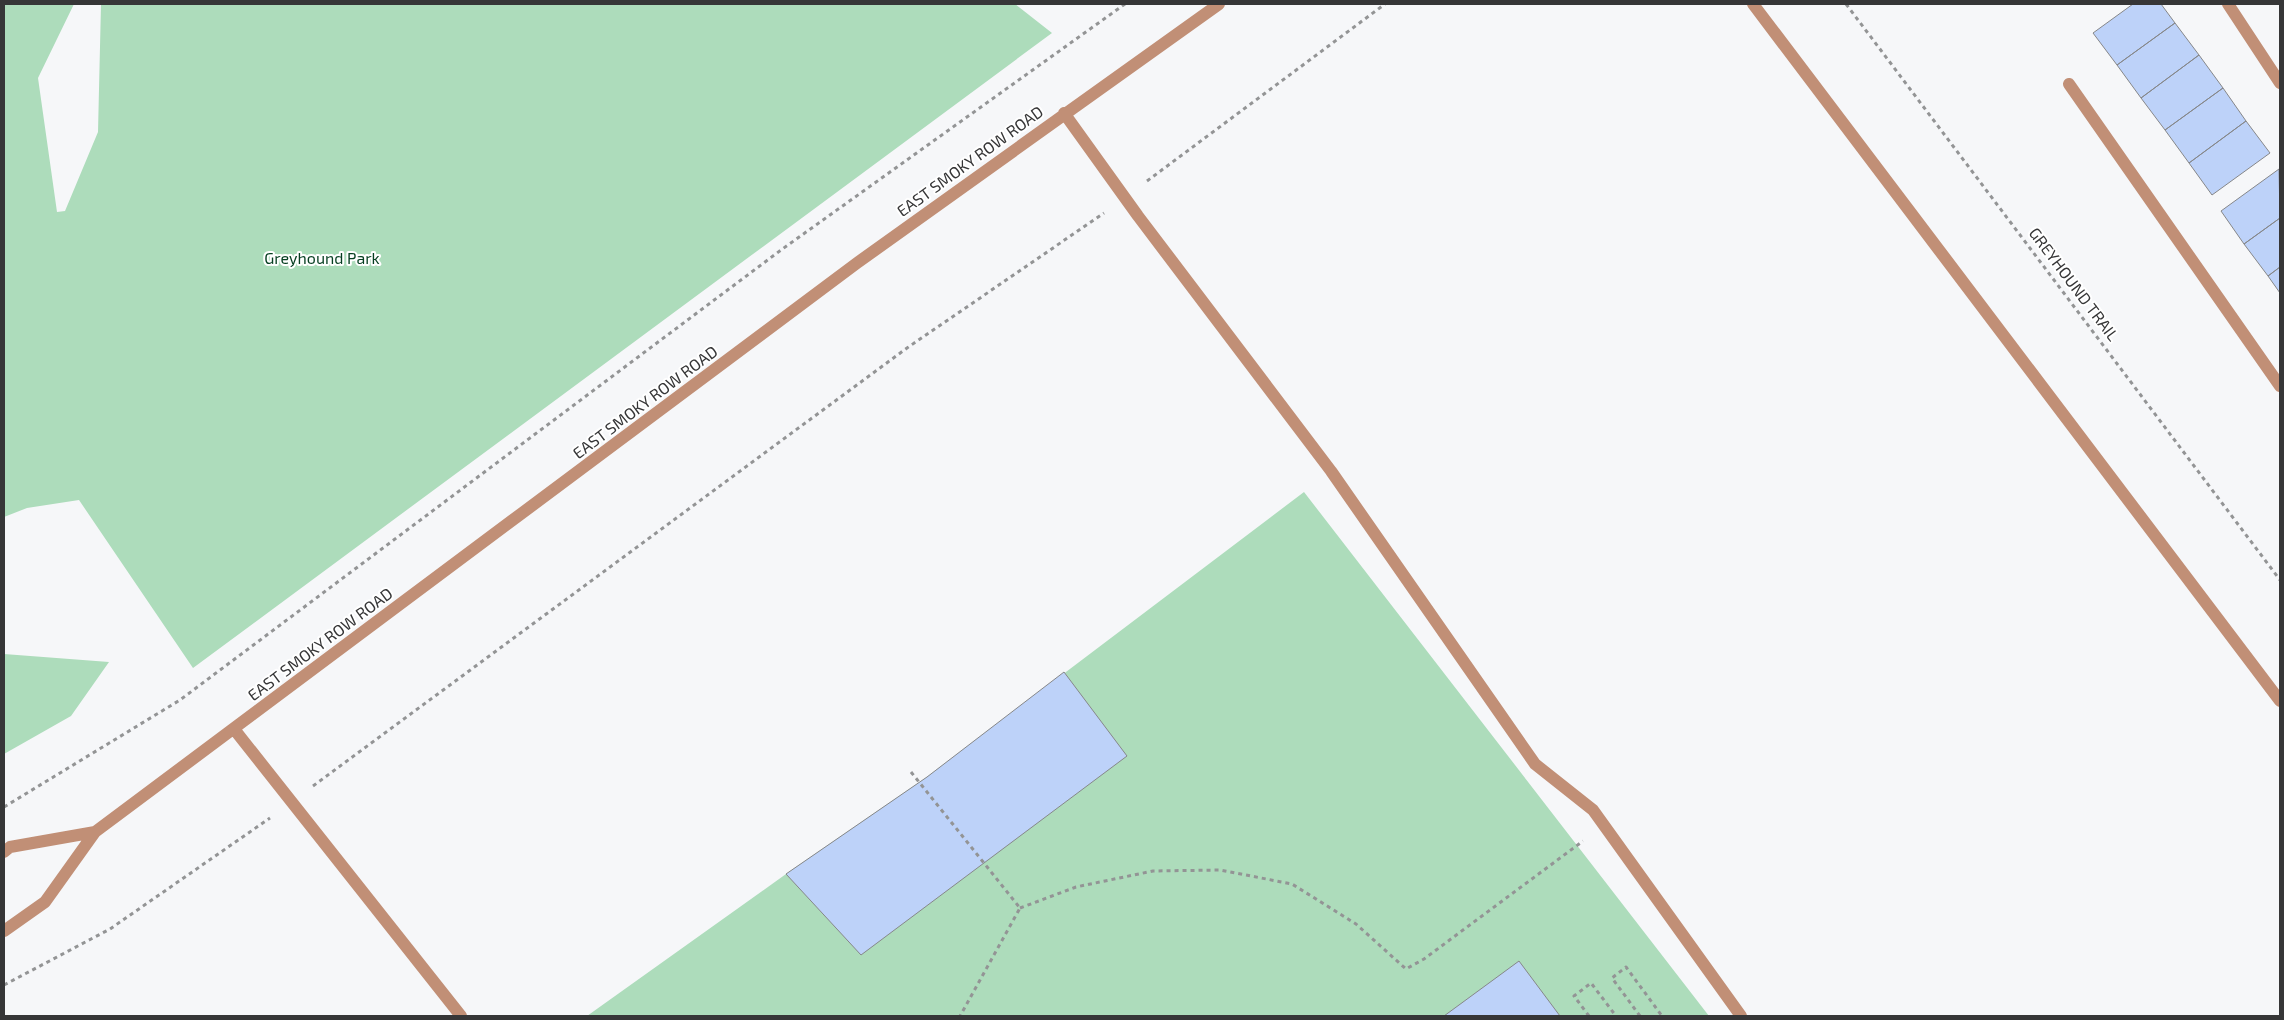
<svg xmlns="http://www.w3.org/2000/svg" width="2284" height="1020" font-family="'Exo 2',sans-serif">
	<style>
		.green { fill: #addcbb }
		.building { fill: #bdd2f9; stroke: #868789 }
		.lines { fill: none; stroke-linecap: round; stroke-linejoin: round }
		.path { stroke: #939495; stroke-width: 3; stroke-dasharray: 4 4; stroke-linecap: butt }
		.minor { stroke: #c18f76; stroke-width: 12 }
		.labels { text-anchor: middle; stroke-width: 4; stroke-linejoin: round; paint-order: stroke }
		.street-label { font-size: 16px; fill: #363637; stroke: #fff }
		.park-label { font-size: 16px; fill: #053e20; stroke: #fff }
	</style>
	<rect width="100%" height="100%" fill="#f6f7f9"/>
	<path class="green" d="M4,4H74L38,78L57,212L65,211L98,132L101,4H1015L1052,33L193,668L79,500L27,508L4,517Z
		M1304,492L1709,1016H587L786,874L927,777Z
		M4,654L109,662L71,716L4,754Z"/>
	<path class="building" d="M2133,4H2161L2175,23L2117,65L2093,33Z
		M2175,23L2199,55L2141,98L2117,65Z
		M2199,55L2223,88L2165,130L2141,98Z
		M2223,88L2246,121L2189,163L2165,130Z
		M2246,121L2270,153L2212,195L2189,163Z
		M2279,169L2280,218L2244,244L2221,211Z
		M2280,218V267L2268,276L2244,244Z
		M2280,267V293L2268,276Z
		M1064,672L1127,756L861,955L786,874L927,777Z
		M1519,961L1560,1016H1444Z"/>
	<g class="lines">
		<path class="path" d="M1846,4L2280,580
			M1147,181L1385,4
			M911,772L1020,908L960,1016
			M313,786L907,348L1104,213
			M4,807L180,700L781,250L1125,4
			M1020,908L1076,887L1153,871L1220,870L1292,884L1356,924L1406,969L1424,959L1583,841
			M4,985L110,929L270,818
			M1589,1016L1574,996L1591,983L1616,1016
			M1640,1016L1612,978L1626,967L1662,1016"/>
		<path class="minor" d="M1753,4L2280,701
			M2228,4L2280,83
			M2069,84L2280,386
			M1064,113L1138,216L1331,471L1535,764L1593,810L1741,1016
			M234,729L461,1016
			M4,852L10,847L95,832
			M4,931L45,902L95,832L857,263L1219,4"/>
	</g>
	<g class="labels">
		<g class="street-label">
			<text transform="translate(970 161) rotate(-36)" y="6">EAST SMOKY ROW ROAD</text>
			<text transform="translate(2074 284) rotate(53)" y="6">GREYHOUND TRAIL</text>
			<text transform="translate(645 402) rotate(-37)" y="6">EAST SMOKY ROW ROAD</text>
			<text transform="translate(320 644) rotate(-37)" y="6">EAST SMOKY ROW ROAD</text>
		</g>
		<g class="park-label">
			<text x="322" y="264">Greyhound Park</text>
		</g>
	</g>
	<rect width="2284" height="1020" fill="none" stroke="#363637" stroke-width="10"/>
</svg>
